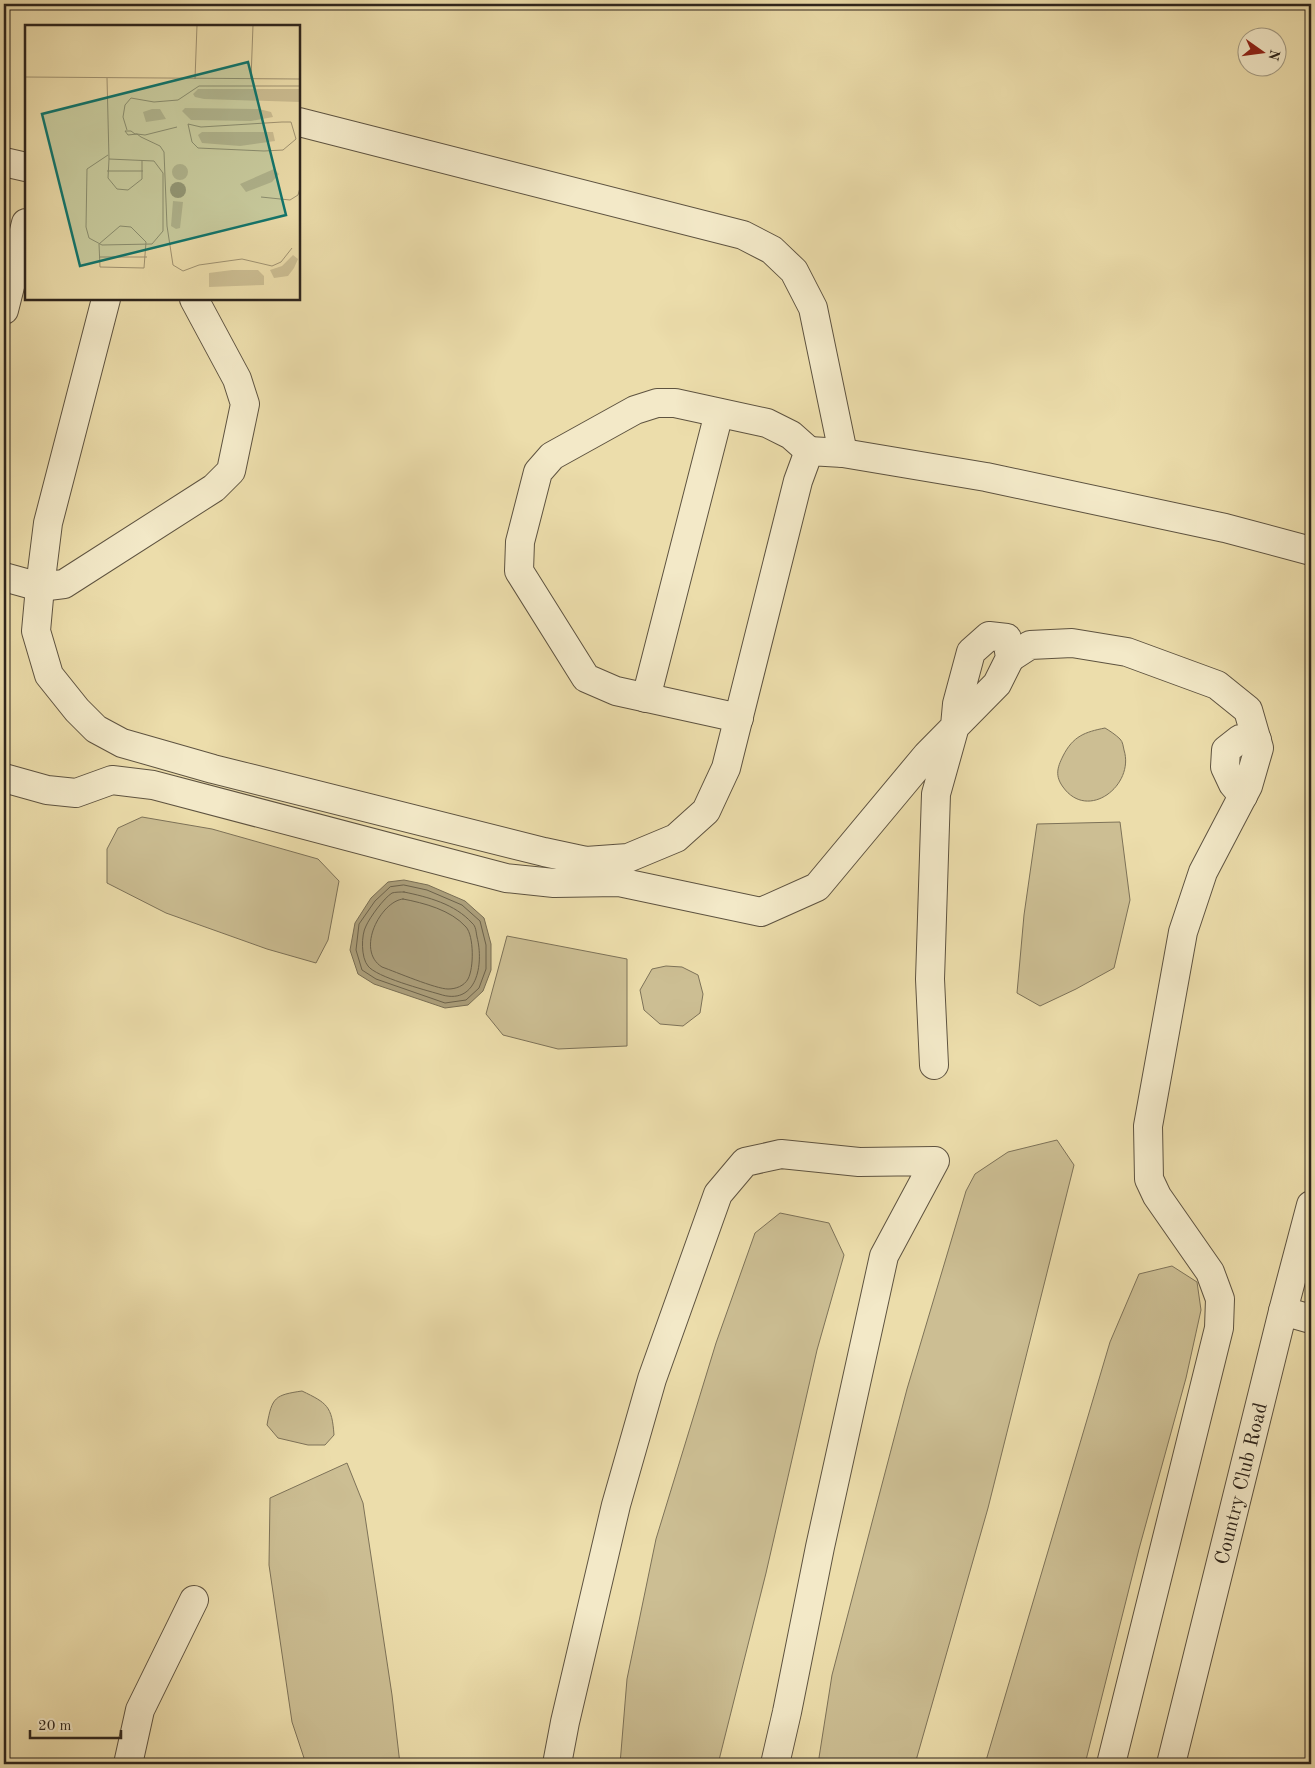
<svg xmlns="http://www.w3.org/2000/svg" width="1315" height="1768" font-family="'Old Standard TT',serif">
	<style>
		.green { fill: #ccbe93; stroke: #7d7258 }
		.water { fill: #ab9e7a; stroke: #796e54 }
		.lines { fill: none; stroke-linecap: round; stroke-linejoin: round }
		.shore { stroke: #6c624b; stroke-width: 1 }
		.minor-casing { stroke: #5e5340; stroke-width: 30 }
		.minor { stroke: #f3e9c8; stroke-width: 28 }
		.labels { text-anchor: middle; stroke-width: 5; stroke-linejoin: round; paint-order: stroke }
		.street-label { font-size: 20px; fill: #2e251c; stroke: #f3e9c8 }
		.inset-road { fill: none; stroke: #a09372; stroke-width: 1 }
		.view { fill: #0f766e; fill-opacity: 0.15; stroke: #0f766e; stroke-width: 2.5 }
		.inset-edge { fill: none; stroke: #2e251c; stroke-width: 2.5 }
	</style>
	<rect width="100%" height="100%" fill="#ecddab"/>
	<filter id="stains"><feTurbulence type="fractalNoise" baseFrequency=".004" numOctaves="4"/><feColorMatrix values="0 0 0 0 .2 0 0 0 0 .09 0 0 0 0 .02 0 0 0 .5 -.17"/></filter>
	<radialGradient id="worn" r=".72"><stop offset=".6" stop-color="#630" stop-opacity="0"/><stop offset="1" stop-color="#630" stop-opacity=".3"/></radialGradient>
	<path class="green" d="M1105,728C1110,731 1116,735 1120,739C1123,742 1123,746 1124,750C1135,785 1088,822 1063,787C1055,776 1057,768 1063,756C1073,736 1085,732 1105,728Z
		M142,817L212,829L318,859L339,881L328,940L316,963L267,949L166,913L107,883V849L118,828Z
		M1120,822L1130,900L1114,968L1076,989L1040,1006L1017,993L1024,915L1037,824Z
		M507,936L627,959V1046L558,1049L503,1035L486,1014Z
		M666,966L682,967L698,975L703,994L700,1013L683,1026L660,1024L644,1010L640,990L652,969Z
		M1057,1140L1074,1165L988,1508L915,1764H818L832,1675L907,1389L966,1191L975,1174L1008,1152Z
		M780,1213L829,1223L844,1255L817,1350L766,1573L718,1764H620L627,1679L656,1539L716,1343L755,1233Z
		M1172,1266L1197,1282L1201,1310L1186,1378L1139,1549L1085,1764H985L1110,1342L1139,1274Z
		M302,1391C327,1403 332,1406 334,1435L325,1445H308L278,1438L267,1425C272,1397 275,1395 302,1391Z
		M347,1463L363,1503L392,1695L400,1764H306L292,1722L269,1565L270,1498Z"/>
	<path class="water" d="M404,880L428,885L465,901L484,918L491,944V970L483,991L468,1005L445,1008L374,984L358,974L350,950L355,923L371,898L388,882Z"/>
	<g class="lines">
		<path class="shore" d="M404,885L427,890L462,905L480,921L486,945V969L479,988L466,1000L445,1003L376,979L362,970L356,950L359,924L375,901L390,887Z
			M404,892C428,897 455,904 472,923C476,926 476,932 477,937C484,964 477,1007 439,994C425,990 376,977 368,966C361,958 361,935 366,926C370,917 384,898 392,893C395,892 401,892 404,892Z
			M403,899C424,903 451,910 466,927C474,936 474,968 468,979C464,986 456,989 448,989C436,989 396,972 382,967C355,950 381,901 403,899Z"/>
		<g class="minor-casing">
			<g id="minor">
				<path d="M299,122L743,235L772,250L794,271L813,308L843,453"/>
				<path d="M4,162L26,167"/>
				<path d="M106,299L48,523L40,587L36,631L49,675L77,710L96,729L122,743L213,769L544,852L586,861L628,858L676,838L706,811L726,768L798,481L809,451L843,453L986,477L1225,528L1311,551"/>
				<path d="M4,310L26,223"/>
				<path d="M4,577L40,587L64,584L214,488L231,471L245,404L237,379L194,299"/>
				<path d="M1010,658L1030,645L1072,643L1127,652L1217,685L1248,710L1259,748L1248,786L1203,872L1183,932L1148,1126L1149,1179L1157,1196L1210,1272L1220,1299L1219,1328L1111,1764"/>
				<path d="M646,698L719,413"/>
				<path d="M739,718L616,691L586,678L519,571L520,542L538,472L552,456L635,410L657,403H675L767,423L791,435L809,451"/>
				<path d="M4,778L47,790L76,793L112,780L153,785L506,878L554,883L619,882L761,912L817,887L927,755L997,684L1010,658L1007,638L989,636L971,652L957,704L955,726L936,794L930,979L934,1065"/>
				<path d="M1243,796L1233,784L1225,767L1226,750L1240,739L1257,740"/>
				<path d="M1283,1311L1311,1319"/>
				<path d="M128,1764L140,1710L194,1600"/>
				<path d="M557,1764L565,1722L616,1505L652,1379L718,1194L745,1162L781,1154L859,1162L935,1161L884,1256L820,1547L787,1712L775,1764"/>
				<path id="s1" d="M1171,1764L1283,1311L1311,1205"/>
			</g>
		</g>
		<use href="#minor" class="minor"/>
	</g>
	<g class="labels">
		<g class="street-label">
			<text dy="7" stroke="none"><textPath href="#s1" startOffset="289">Country Club Road</textPath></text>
		</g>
	</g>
	<g transform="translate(25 25)">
		<rect width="275" height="275" fill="#ecddab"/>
		<path d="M173,64H275V77L179,74L170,72L168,69ZM160,83L234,84L246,87L248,92L226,96L166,95L157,86ZM127,84H135L141,94L121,97L118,87ZM177,107H248L250,116L215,121L177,118L173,110ZM147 147a8 8 0 1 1 16 0a8 8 0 1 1-16 0ZM249,144L254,149L247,157L221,167L215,159ZM148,176L158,177L155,203L151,204L146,201ZM268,230L273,234L269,243L263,251L249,253L245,245L257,241ZM207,245H233L239,251V260L184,262V248Z" fill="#ccbe93"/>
		<path d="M145 165a8 8 0 1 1 16 0a8 8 0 1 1-16 0Z" fill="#ab9e7a"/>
		<path class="inset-road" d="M0,52L275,54M82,53L84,134L129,136L138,148V206L127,219L77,220L64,213L61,202L62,144L83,130M170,54L172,0M226,54L228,0M257,97H266L271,114L258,125L239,126L173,123L167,117L163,99L176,102ZM152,102L120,110L112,109L103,110L100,106H106L110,109H112L116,112L135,121L139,127L142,201L148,240L158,246L174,240L217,234L247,241L256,237L267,223M102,105L98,92L100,80L106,73L129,77L153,75L174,61H275M275,128V161M84,134L83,153L92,164L103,165L117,154V135M82,146H118M236,172L265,175L273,170L275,163M95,201L106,202L121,217L119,243L75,242L74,219ZM74,232H122"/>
		<path class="view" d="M223,37L261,190L55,241L17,89Z"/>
		<rect width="275" height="275" class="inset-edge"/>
	</g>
	<rect width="1315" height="1768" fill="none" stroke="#ecddab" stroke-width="20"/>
	<rect x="5" y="5" width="1305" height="1758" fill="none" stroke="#2e251c" stroke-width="2.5"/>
	<rect x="10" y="10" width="1295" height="1748" fill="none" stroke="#2e251c"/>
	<g transform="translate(1262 52) rotate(104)"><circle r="24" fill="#f3e9c8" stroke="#a49b83"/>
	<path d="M0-4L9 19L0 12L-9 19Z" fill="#8f2418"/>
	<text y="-8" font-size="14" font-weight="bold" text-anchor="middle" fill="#2e251c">N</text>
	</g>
	<path d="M30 1730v8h91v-8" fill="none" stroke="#2e251c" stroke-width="2.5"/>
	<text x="38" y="1730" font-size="15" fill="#2e251c" stroke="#f3e9c8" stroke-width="4" paint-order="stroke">20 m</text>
	<rect width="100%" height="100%" filter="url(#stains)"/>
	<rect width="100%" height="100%" fill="url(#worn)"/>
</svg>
